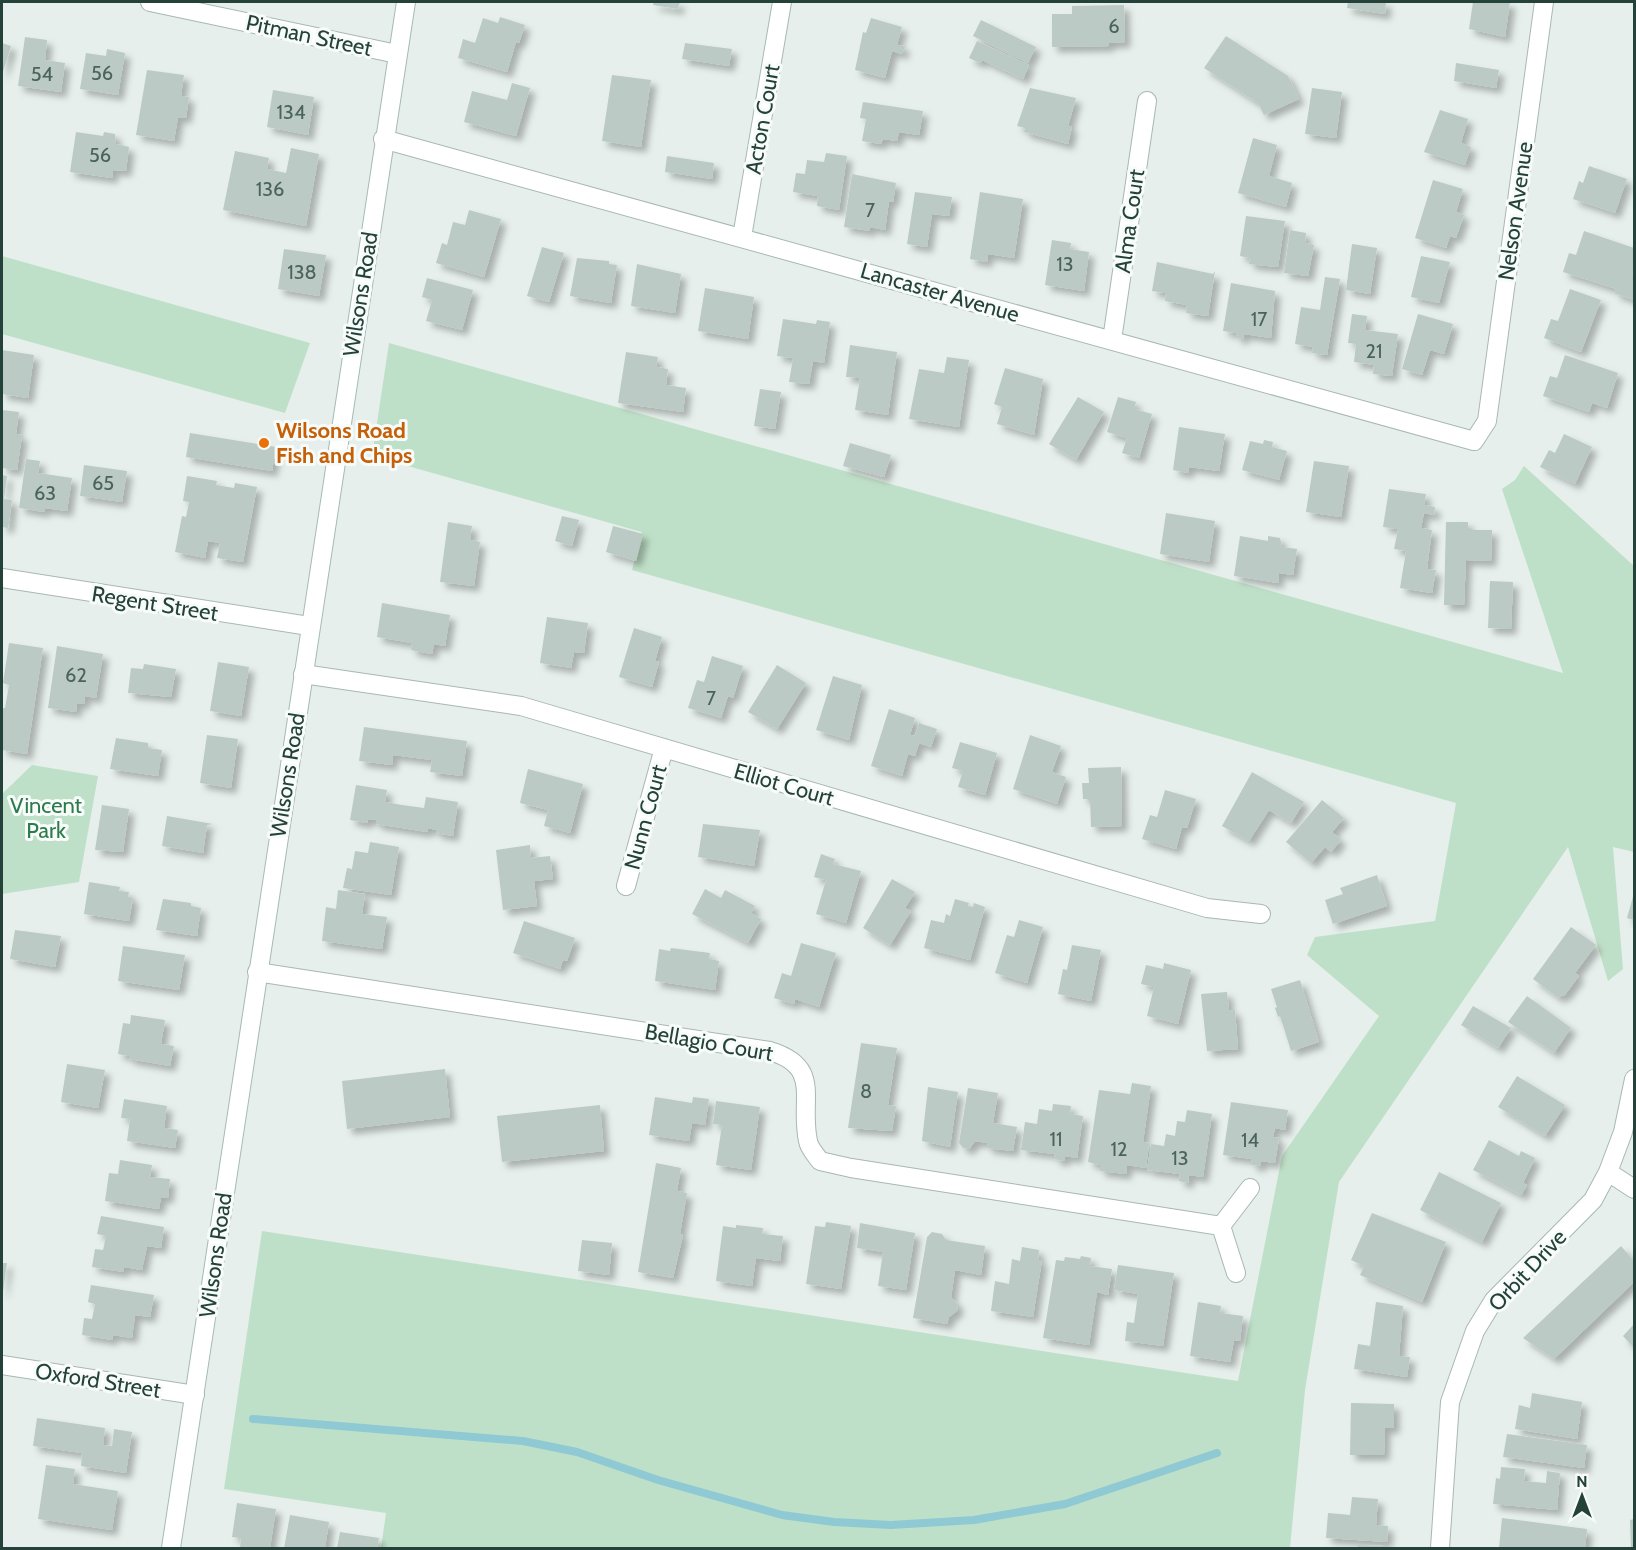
<svg xmlns="http://www.w3.org/2000/svg" width="1636" height="1550" font-family="Cabin,sans-serif">
	<style>
		.green { fill: #bfe0c8 }
		.lines { fill: none; stroke-linecap: round; stroke-linejoin: round }
		.stream { stroke: #8ec9d4; stroke-width: 8 }
		.building { fill: #bbcac4; filter: url(#shadow) }
		.street-casing { stroke: #a8b8b2; stroke-width: 20 }
		.secondary-casing { stroke: #a4bbb3; stroke-width: 20 }
		.street { stroke: #fff; stroke-width: 18 }
		.secondary { stroke: #fff; stroke-width: 18 }
		.food-dot { fill: #e8710a; stroke: #f7fbf9; stroke-width: 2 }
		.labels { text-anchor: middle; stroke-width: 6; stroke-linejoin: round; paint-order: stroke }
		.number-label { font-size: 20px; fill: #4a645c }
		.street-label { font-size: 22px; fill: #24423a; stroke: #f7fbf9 }
		.food-label { font-size: 22px; font-weight: bold; fill: #c56008; stroke: #f7fbf9; text-anchor: start }
		.park-label { font-size: 22px; fill: #2d7a4b; stroke: #f7fbf9 }
	</style>
	<defs>
		<filter id="shadow"><feDropShadow dx="5.5" dy="5.5" stdDeviation="3" flood-color="#0004"/></filter>
	</defs>
	<rect width="100%" height="100%" fill="#e6efeb"/>
	<path class="green" d="M2,256L310,343L285,413L2,334Z
		M389,343L1563,673L1502,489L1515,480L1524,466L1634,566V852L1613,847L1623,969L1608,981L1568,847L1339,1182L1305,1390L1290,1548H381L386,1513L224,1489L262,1231L1238,1381L1282,1156L1379,1016L1307,955L1315,937L1435,921L1456,803L632,570L642,532L372,456Z
		M32,765L98,776L79,882L2,894V794Z"/>
	<g class="lines">
		<path class="stream" d="M253,1419L523,1441L577,1452L658,1480L782,1515L834,1522L891,1525L974,1520L1065,1504L1217,1453"/>
	</g>
	<path class="building" d="M654,2H680L678,9L653,5Z
		M1348,2H1386L1385,14L1347,8Z
		M1473,2H1510L1505,37L1469,29Z
		M1124,5L1125,42L1109,43V46L1052,47V14H1072V6Z
		M500,17L525,25L519,43L516,42L507,72L458,58L463,39L475,43L483,18L498,23Z
		M871,18L902,27L897,45L905,46L902,54L892,51L885,78L855,70L863,32L866,33Z
		M981,20L1036,47L1028,63L973,36Z
		M1226,36L1288,76L1299,99L1264,115L1258,103L1204,68Z
		M25,37L47,40L45,60L65,63L61,92L18,86Z
		M977,41L1029,65L1023,79L982,60L980,63L969,58Z
		M2,43L11,46L2,75Z
		M685,43L732,49L729,66L682,59Z
		M107,49L125,53L118,95L80,89L86,53L106,56Z
		M1456,63L1499,70L1496,88L1454,81Z
		M147,70L184,75L181,96L189,97L186,118L178,117L174,141L136,135Z
		M612,75L651,80L641,147L602,141Z
		M512,83L530,88L516,136L464,122L472,91L507,100Z
		M1030,88L1076,98L1068,126L1072,127L1068,144L1024,132L1025,128L1017,126Z
		M1312,88L1342,92L1336,138L1305,134Z
		M273,90L314,97L308,135L267,127Z
		M863,102L923,111L919,135L899,132L897,141L883,139L881,144L862,141L866,119L860,118Z
		M1440,110L1468,119L1461,143L1471,147L1465,165L1424,152Z
		M76,132L103,136L104,132L115,134L116,144L129,147L126,171L113,170L112,178L70,172Z
		M1253,138L1277,145L1269,176L1292,183L1286,207L1238,193Z
		M291,148L319,154L306,226L223,210L235,151L269,158L267,169L286,173Z
		M826,153L847,156L839,210L817,206L818,196L793,192L796,173L805,174L807,160L824,162Z
		M667,156L714,163L712,179L665,172Z
		M1589,166L1627,179L1615,213L1573,199L1579,181L1583,183Z
		M852,174L896,183L893,202L889,201L885,230L870,227V231L844,227Z
		M1433,180L1463,189L1456,212L1464,215L1456,238L1450,236L1446,248L1415,238Z
		M915,192L952,197L949,216L932,214L927,247L907,244Z
		M980,192L1023,199L1014,258L988,254L987,262L970,259Z
		M469,210L501,219L484,277L436,263L442,243L447,245L453,222L465,225Z
		M1246,216L1285,221L1278,267L1249,264L1250,258L1240,256Z
		M1290,230L1306,233L1305,243L1314,245L1308,276L1284,273Z
		M1584,231L1634,248L1632,280L1634,281V300L1614,293L1616,289L1563,272L1569,253L1576,255Z
		M1052,240L1071,243L1070,249L1089,252L1084,291L1045,285Z
		M1352,244L1377,248L1370,294L1346,290Z
		M542,247L564,253L549,302L527,296Z
		M284,249L326,255L319,296L278,289Z
		M1421,256L1450,262L1439,303L1411,297Z
		M577,258L609,261V264L617,265L611,303L570,296Z
		M1157,262L1213,274L1215,271L1208,316L1186,313L1187,305L1165,301L1166,293L1152,291Z
		M637,264L681,274L675,313L631,306Z
		M1325,277L1340,279L1327,355L1312,353L1313,347L1295,344L1301,307L1320,310Z
		M427,278L473,290L462,330L426,321L432,300L422,297Z
		M1231,283L1275,291L1271,338L1244,334L1243,339L1236,338L1237,333L1223,331Z
		M705,288L754,297L748,339L698,331Z
		M1570,289L1601,300L1581,352L1544,338L1551,319L1558,321Z
		M1352,314L1367,316L1365,330L1398,334L1392,376L1373,374L1374,365L1354,362L1356,344L1348,343Z
		M1418,314L1453,324L1444,354L1430,350L1422,375L1402,369Z
		M783,319L816,324L817,320L830,322L824,363L813,361L809,384L789,382L793,358L777,356Z
		M850,345L897,352L888,415L855,410L860,378L846,377Z
		M2,350L34,355L28,398L2,394Z
		M626,352L658,357L656,367L668,369L666,385L686,388L683,412L618,403Z
		M1565,355L1618,373L1607,408L1592,403L1589,412L1543,396L1550,376L1557,378Z
		M947,357L969,360L959,427L909,419L919,369L944,373Z
		M1005,368L1043,379L1034,435L997,424L1002,407L994,404Z
		M760,389L781,392L775,429L754,426Z
		M1078,397L1104,412L1076,460L1049,444Z
		M1118,397L1136,402L1134,409L1152,414L1139,458L1122,453L1127,438L1107,432Z
		M2,410L19,412L16,434L22,435L17,470L2,468Z
		M1179,427L1225,434L1219,471L1189,467L1188,473L1173,470Z
		M190,433L276,447L272,471L186,457Z
		M1564,434L1592,447L1575,484L1540,467L1549,450L1555,453Z
		M1264,440L1273,442L1272,447L1287,451L1279,480L1242,470L1250,441L1263,444Z
		M850,443L891,455L884,477L843,466Z
		M26,459L40,461L38,473L72,478L67,511L45,508L44,512L19,508Z
		M1314,461L1349,466L1341,517L1306,512Z
		M84,465L127,471L122,502L80,496Z
		M2,475L7,476L4,499L12,500L8,528L2,527Z
		M187,476L217,481L216,485L234,488L235,483L257,487L243,562L217,558L220,543L208,541L205,558L175,552L182,516L186,517L189,502L183,501Z
		M1389,489L1426,494L1424,505L1435,507L1434,515L1424,513L1421,528L1432,530L1427,569L1436,570L1432,593L1400,588L1406,551L1394,549L1398,529L1383,527Z
		M1166,513L1215,521L1209,562L1160,554Z
		M562,516L579,520L572,546L555,541Z
		M448,522L472,526L470,540L480,542L474,586L440,582Z
		M1446,522H1468V530H1492L1491,561L1466,560L1464,605H1444Z
		M613,526L643,534L636,561L606,552Z
		M1240,536L1268,541V536L1280,538L1282,547L1297,549L1293,575L1279,573L1278,583L1234,576Z
		M1490,581L1513,582L1511,629L1488,628Z
		M382,603L450,615L445,646L434,644L432,654L411,650L412,643L377,637Z
		M547,617L588,623L584,653L574,652L571,668L540,663Z
		M634,628L662,637L655,661L659,662L652,687L619,677Z
		M9,643L43,648L27,754L2,750V708H5L9,685L3,683Z
		M57,646L103,654L96,698L85,696L84,704L77,703L76,712L48,708Z
		M712,656L743,666L733,698L728,696L721,718L688,708L697,680L704,682Z
		M218,662L249,667L241,716L210,711Z
		M144,664L176,669L171,697L128,693L131,668L143,669Z
		M777,665L806,683L777,729L748,712Z
		M833,676L862,685L849,740L816,730Z
		M889,709L915,718L910,735L915,736L919,723L937,729L931,747L919,743L915,756L908,754L902,776L871,766Z
		M364,727L467,741L462,776L430,772L432,760L393,755L392,765L359,761Z
		M207,735L238,739L231,788L200,783Z
		M1030,735L1061,746L1052,772L1066,777L1057,804L1013,789Z
		M116,738L148,743V748L162,750L158,776L110,769Z
		M960,742L997,753L985,795L958,787L963,771L952,768Z
		M1121,767L1122,826L1091,827L1090,799H1083L1082,783H1089L1088,768Z
		M528,769L583,784L570,833L544,826L548,810L520,803Z
		M1252,772L1304,802L1291,823L1269,810L1249,841L1222,826Z
		M356,785L387,790L385,802L402,805L424,808L426,797L458,802L453,836L436,833V830L428,828L427,832L376,824V820L368,819L367,823L350,820Z
		M1165,790L1196,799L1187,828L1182,827L1176,849L1142,839L1150,815L1157,817Z
		M1322,800L1344,818L1332,832L1341,840L1331,852L1325,847L1311,863L1286,842Z
		M102,805L129,809L123,852L95,850Z
		M167,816L213,824L207,825L203,853L162,846Z
		M703,824L760,830L754,866L698,857Z
		M370,842L399,847L391,895L343,888L347,868L352,869L355,851L368,853Z
		M530,845L531,858L550,856L553,879L534,881L537,906L503,910L496,850Z
		M821,854L835,859L833,864L861,871L846,923L816,914L826,880L814,877Z
		M1377,875L1387,906L1333,924L1325,900L1343,894L1340,888Z
		M892,879L915,892L905,908L911,911L890,945L863,928Z
		M89,882L120,887L119,891L129,892L128,897L133,898L129,921L84,914Z
		M705,889L721,898L725,890L755,906L751,913L761,919L748,943L692,914Z
		M338,890L365,894L362,914L387,917L382,949L322,941L326,907L336,909Z
		M1634,893V920L1627,918Z
		M163,899L191,903V906L201,908L197,936L156,930Z
		M955,899L969,903L968,906L973,907L974,903L985,907L970,960L924,948L931,920L944,923L946,914L950,916Z
		M1019,920L1043,927L1027,983L995,973L1007,935L1014,937Z
		M524,921L575,938L567,961L563,960L560,969L513,953Z
		M1571,927L1596,945L1575,973L1579,976L1564,996L1561,995L1559,998L1533,979Z
		M15,930L61,936L55,967L10,959Z
		M801,943L836,953L819,1007L795,999L794,1004L774,998L782,973L791,976Z
		M1072,945L1101,950L1091,1001L1058,994L1063,969L1067,970Z
		M123,946L185,955L179,990L118,981Z
		M671,948L710,953L709,959L719,961L715,990L655,981L659,949L670,951Z
		M1164,963L1191,970L1178,1024L1147,1016L1154,987L1141,984L1146,965L1163,969Z
		M1300,980L1319,1042L1291,1051L1280,1016L1278,1017L1275,1008L1277,1007L1271,989Z
		M1227,992L1229,1011L1235,1010L1238,1049L1207,1051L1201,994Z
		M1527,996L1571,1028L1554,1053L1508,1022Z
		M1473,1006L1511,1028L1498,1048L1461,1025Z
		M131,1015L165,1020L161,1044L174,1046L170,1066L129,1059V1056L118,1054L123,1023L130,1024Z
		M861,1043L897,1048L888,1105L896,1106L892,1131L848,1128Z
		M67,1064L105,1070L98,1108L61,1102Z
		M445,1069L450,1117L347,1129L342,1081Z
		M1517,1076L1565,1105L1545,1136L1498,1107Z
		M1132,1083L1151,1086L1143,1142L1149,1143L1146,1168L1127,1165L1126,1174L1100,1171V1165L1088,1162L1099,1090L1130,1094Z
		M928,1087L958,1092L950,1147L922,1141Z
		M968,1088L998,1093L993,1123L1017,1127L1013,1151L987,1148L988,1143L975,1141L969,1149L963,1148L959,1143Z
		M655,1097L692,1103L693,1097L709,1099L705,1125L692,1123L689,1141L649,1135Z
		M124,1099L167,1106L164,1128L178,1130L175,1148L127,1141L130,1119L121,1118Z
		M716,1101L760,1107L751,1170L716,1165L722,1125L713,1124Z
		M1231,1102L1288,1110L1285,1130L1275,1128L1273,1137L1279,1138L1275,1163L1261,1161V1166L1251,1165L1252,1159L1223,1155Z
		M1053,1104L1071,1106L1070,1114L1083,1116L1077,1158L1065,1156L1064,1161L1054,1159L1055,1154L1021,1150L1025,1122L1037,1124L1039,1109L1052,1111Z
		M600,1105L604,1151L502,1162L497,1116Z
		M1187,1110L1212,1114L1203,1177L1189,1175L1188,1183L1179,1181L1180,1174L1147,1170L1151,1144L1164,1146L1166,1134L1175,1136L1177,1121L1185,1122Z
		M1489,1140L1519,1156L1521,1151L1535,1158L1523,1183L1527,1185L1521,1195L1473,1170Z
		M120,1160L152,1165L150,1177L170,1179L168,1198L161,1197L159,1209L105,1201L109,1173L118,1174Z
		M656,1163L681,1168L677,1191L687,1193L680,1234L683,1235L673,1278L638,1272Z
		M1439,1172L1501,1203L1482,1242L1420,1210Z
		M1372,1213L1446,1242L1422,1302L1360,1275L1364,1266L1351,1260Z
		M101,1216L164,1227L161,1248L147,1246L142,1270L124,1267L123,1272L92,1267L95,1249L103,1250L106,1236L97,1234Z
		M826,1222L851,1226L841,1289L806,1284L815,1226L825,1227Z
		M860,1223L915,1233L906,1290L878,1286L883,1252L857,1248Z
		M736,1225L763,1228L762,1234L783,1236L780,1261L756,1258L752,1286L716,1281L723,1226L736,1228Z
		M932,1232L942,1234L946,1240L985,1246L981,1275L955,1270L951,1298L958,1304L957,1311L949,1317L947,1324L913,1318L927,1237Z
		M582,1240L612,1243L609,1275L578,1271Z
		M1621,1246L1634,1261V1282L1554,1359L1523,1338Z
		M1022,1247L1039,1250L1038,1260H1042L1033,1317L991,1311L995,1281L1009,1284L1012,1259L1020,1261Z
		M1081,1256L1091,1258L1090,1266L1112,1269L1108,1295L1097,1292L1089,1345L1043,1338L1056,1260L1064,1261L1065,1257L1080,1259Z
		M2,1263H7L3,1292H2Z
		M1118,1265L1174,1273L1163,1346L1125,1341L1127,1322L1134,1323L1138,1294L1114,1290Z
		M91,1285L154,1295L150,1317L135,1315L132,1338L113,1335L112,1340L82,1335L84,1318L92,1319L95,1304L88,1302Z
		M1198,1302L1221,1306L1220,1313L1243,1316L1240,1341L1234,1340L1230,1362L1190,1356Z
		M1376,1302L1403,1306L1399,1356L1410,1357L1407,1377L1354,1369L1358,1344L1370,1346Z
		M1634,1324V1348L1623,1336Z
		M1532,1393L1582,1402L1577,1439L1515,1429L1519,1405L1530,1408Z
		M1351,1403L1394,1404V1428H1385L1384,1455H1350Z
		M37,1418L105,1428L103,1445L112,1446L114,1429L132,1432L126,1473L81,1466L82,1453L33,1446Z
		M1507,1434L1587,1445L1584,1468L1503,1457Z
		M46,1465L75,1469L73,1484L118,1491L112,1530L38,1519Z
		M1501,1467L1525,1469L1524,1481L1546,1483L1547,1471L1560,1473L1557,1510L1493,1504L1496,1478L1500,1479Z
		M1352,1497L1378,1499L1376,1525L1388,1526L1387,1542L1326,1538L1328,1513L1350,1515Z
		M237,1503L276,1509L270,1548H240L241,1538L232,1537Z
		M290,1515L329,1522L325,1548H284Z
		M1502,1518L1587,1529L1585,1548H1499Z
		M1634,1519V1548H1631L1630,1520Z
		M340,1532L379,1538L377,1548H337Z
		M1358,1545L1383,1546V1548H1358Z"/>
	<g class="lines">
		<g class="street-casing">
			<path id="street" d="M150,2L397,54
				M383,139L1474,441L1487,421L1544,2
				M742,237L782,2
				M1112,340L1147,101
				M2,578L309,626
				M303,674L521,706L1207,908L1261,914
				M626,886L664,748
				M257,972L770,1051C823,1067 799,1099 808,1141C809,1148 816,1155 820,1161L851,1168L1221,1226
				M1608,1172L1634,1189
				M1236,1273L1221,1226L1250,1188
				M2,1365L195,1395
				M1440,1548L1450,1402L1475,1331L1494,1300L1593,1200L1608,1172L1623,1132L1634,1079"/>
		</g>
		<g class="secondary-casing">
			<path id="secondary" d="M171,1548L406,2"/>
		</g>
		<use href="#street" class="street"/>
		<use href="#secondary" class="secondary"/>
	</g>
	<circle class="food-dot" cx="264" cy="443" r="6"/>
	<g class="labels">
		<g class="number-label">
			<text x="1114" y="33">6</text>
			<text x="102" y="80">56</text>
			<text x="42" y="81">54</text>
			<text x="291" y="119">134</text>
			<text x="100" y="162">56</text>
			<text x="270" y="196">136</text>
			<text x="870" y="217">7</text>
			<text x="1065" y="271">13</text>
			<text x="302" y="279">138</text>
			<text x="1259" y="326">17</text>
			<text x="1374" y="358">21</text>
			<text x="103" y="490">65</text>
			<text x="45" y="500">63</text>
			<text x="76" y="682">62</text>
			<text x="711" y="705">7</text>
			<text x="866" y="1098">8</text>
			<text x="1056" y="1146">11</text>
			<text x="1250" y="1147">14</text>
			<text x="1119" y="1156">12</text>
			<text x="1180" y="1165">13</text>
		</g>
		<g class="street-label">
			<text transform="translate(309 35) rotate(12)" y="8">Pitman Street</text>
			<text transform="translate(762 119) rotate(-80)" y="8">Acton Court</text>
			<text transform="translate(1515 211) rotate(-82)" y="8">Nelson Avenue</text>
			<text transform="translate(1129 221) rotate(-82)" y="8">Alma Court</text>
			<text transform="translate(940 292) rotate(16)" y="8">Lancaster Avenue</text>
			<text transform="translate(360 294) rotate(-81)" y="8">Wilsons Road</text>
			<text transform="translate(155 603) rotate(9)" y="8">Regent Street</text>
			<text transform="translate(287 775) rotate(-81)" y="8">Wilsons Road</text>
			<text transform="translate(784 784) rotate(16)" y="8">Elliot Court</text>
			<text transform="translate(645 817) rotate(-75)" y="8">Nunn Court</text>
			<text transform="translate(709 1042) rotate(10)" y="8">Bellagio Court</text>
			<text transform="translate(215 1255) rotate(-82)" y="8">Wilsons Road</text>
			<text transform="translate(1527 1270) rotate(-47)" y="8">Orbit Drive</text>
			<text transform="translate(98 1380) rotate(9)" y="8">Oxford Street</text>
		</g>
		<g class="food-label">
			<text x="276" y="438">Wilsons Road<tspan x="276" dy="25">Fish and Chips</tspan></text>
		</g>
		<g class="park-label">
			<text x="46" y="813">Vincent<tspan x="46" dy="25">Park</tspan></text>
		</g>
	</g>
	<rect width="1636" height="1550" fill="none" stroke="#24423a" stroke-width="6"/>
	<g transform="translate(1582 1496)" stroke="#f7fbf9" stroke-width="4.5" paint-order="stroke">
	<path d="M0-4.5L10 22L0 15L-10 22Z" fill="#24423a"/>
	<text y="-9" font-size="16" font-weight="bold" text-anchor="middle" fill="#24423a">N</text>
	</g>
</svg>
